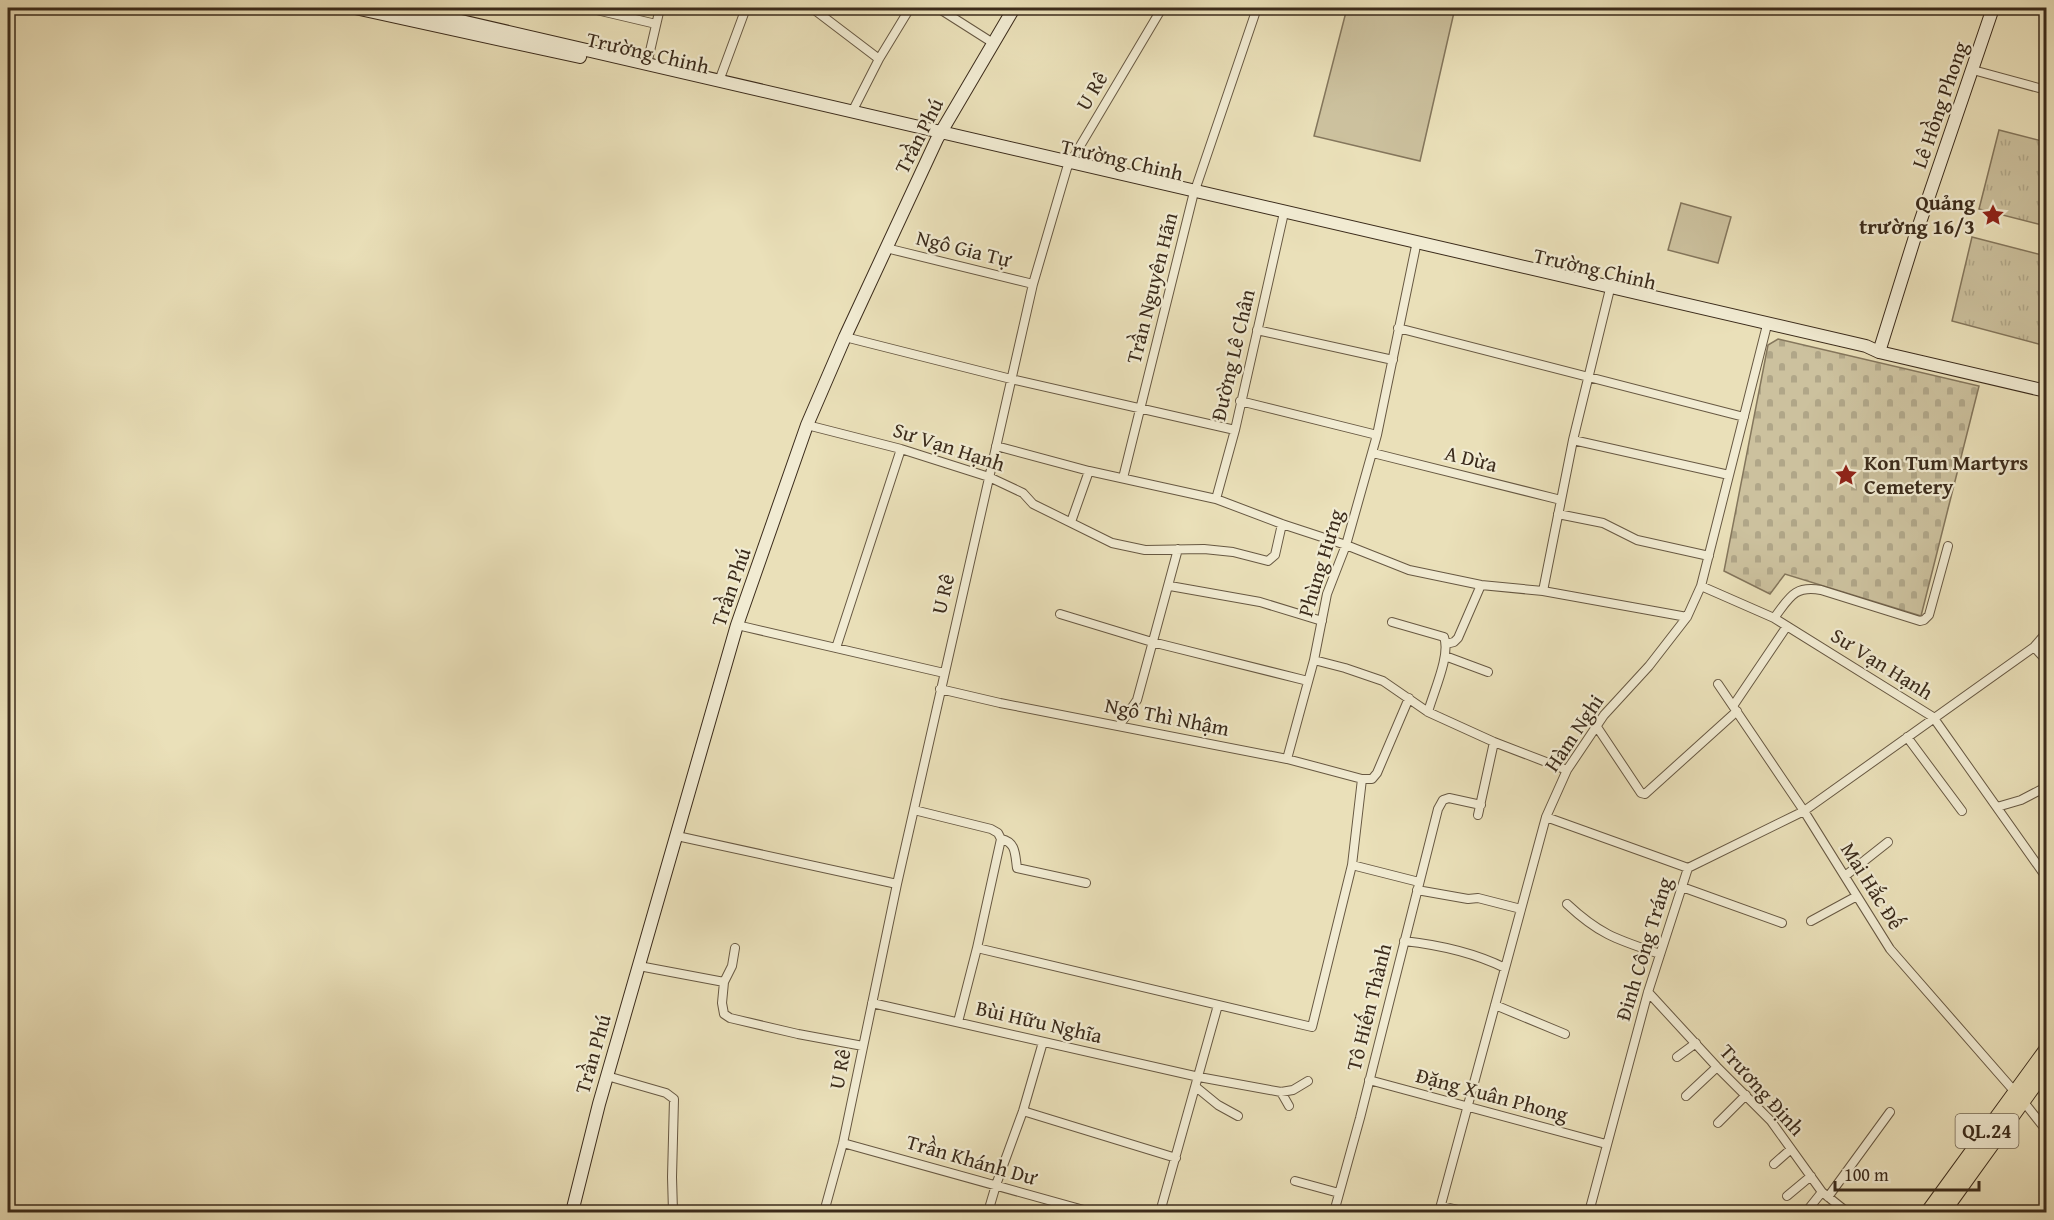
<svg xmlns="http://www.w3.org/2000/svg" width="2054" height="1220" font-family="'Gentium Book Plus',serif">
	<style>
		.grass { fill: url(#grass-tufts); stroke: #84765c; stroke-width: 1.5 }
		.cemetery { fill: url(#cemetery-stones); stroke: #84765c; stroke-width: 1.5 }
		.park { fill: #ccc19e; stroke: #84765c; stroke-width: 1.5 }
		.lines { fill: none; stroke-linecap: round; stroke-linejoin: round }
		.street-casing { stroke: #675842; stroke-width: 10 }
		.secondary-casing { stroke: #3b2b1b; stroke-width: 14 }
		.primary-casing { stroke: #3b2b1b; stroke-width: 16 }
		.street { stroke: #f1ebd2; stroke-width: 8 }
		.secondary { stroke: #f1ebd2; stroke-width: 12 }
		.primary { stroke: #eae0b9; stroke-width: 14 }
		.labels { text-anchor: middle; stroke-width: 4.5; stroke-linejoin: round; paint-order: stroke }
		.shield { fill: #f1ebd2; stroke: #726552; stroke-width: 1.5 }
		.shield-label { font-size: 20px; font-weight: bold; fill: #3b2b1b }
		.street-label { font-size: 21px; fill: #3b2b1b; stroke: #f1ebd2 }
		.poi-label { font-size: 21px; font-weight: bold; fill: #3b2b1b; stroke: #f1ebd2; text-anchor: end }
	</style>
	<defs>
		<pattern id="grass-tufts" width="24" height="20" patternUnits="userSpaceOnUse" patternTransform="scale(1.5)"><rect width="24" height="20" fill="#ccc19e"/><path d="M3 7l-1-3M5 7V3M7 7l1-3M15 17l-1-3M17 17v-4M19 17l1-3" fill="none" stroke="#b0a688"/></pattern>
		<pattern id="cemetery-stones" width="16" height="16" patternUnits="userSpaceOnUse" patternTransform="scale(1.5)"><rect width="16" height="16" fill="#ccc19e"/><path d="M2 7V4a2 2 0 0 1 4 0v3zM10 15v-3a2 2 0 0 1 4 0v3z" fill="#b0a688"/></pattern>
	</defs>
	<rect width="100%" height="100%" fill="#eae0b9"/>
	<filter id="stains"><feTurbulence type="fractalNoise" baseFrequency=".00333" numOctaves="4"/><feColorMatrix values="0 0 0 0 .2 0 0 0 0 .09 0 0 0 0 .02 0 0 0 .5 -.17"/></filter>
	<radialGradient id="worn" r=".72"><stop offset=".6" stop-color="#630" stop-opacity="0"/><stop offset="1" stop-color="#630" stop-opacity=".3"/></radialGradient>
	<path class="grass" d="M1999,130L2046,142V226L1979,209Z
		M1972,237L2046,256V346L1952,321Z"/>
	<path class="cemetery" d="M1778,339L1979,386L1921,616L1785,574L1770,594L1724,571L1768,345Z"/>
	<path class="park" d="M1347,8H1455L1420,161L1314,136Z
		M1681,203L1731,217L1718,263L1668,250Z"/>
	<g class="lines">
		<g class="street-casing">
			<path id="street" d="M588,8L656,24
				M812,8L879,59
				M938,8L993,43
				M647,64L660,8
				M1973,70L2046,90
				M719,81L746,8
				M852,112L879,59L910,8
				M1417,241L1377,435L1346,545L1327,594L1314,660L1345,668L1383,681L1428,712L1494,742L1567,770
				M886,248L1033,284
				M1398,328L1744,417
				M1257,330L1393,360
				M845,337L1011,379L1235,430
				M1240,401L1377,435
				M807,425L901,449L989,477L1023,493L1033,504L1112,543L1145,550L1204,549L1233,552L1268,561L1275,555L1282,524
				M1573,440L1729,475
				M996,446L1089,471
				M1373,453L1561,500
				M1123,478L1193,196L1257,8
				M1216,499L1235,430L1283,217
				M1558,514L1603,523L1637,540L1709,556
				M1071,522L1089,471L1216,499L1282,524L1346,545L1409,570L1481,585L1543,591L1687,617
				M1170,586L1260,602L1322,621
				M1701,586L1774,618L1933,717L2046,877
				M1543,591L1573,440L1609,293
				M1060,614L1152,642L1308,681
				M1774,618C1789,599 1793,585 1821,590L1920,621L1924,620L1929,615L1948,546
				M1392,622L1444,637C1451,655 1433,693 1428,712
				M737,625L944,673
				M1446,644L1454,642L1458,638L1481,585
				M2034,647L2046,660
				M836,648L901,449
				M1445,656L1488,672
				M1718,684L1804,811L1890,949L2015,1092
				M940,689L1000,703L1287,759L1314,660
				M1733,706L1787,626
				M1119,726L1137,700L1178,549
				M1597,727L1641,793L1645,794L1737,711
				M1907,737L1962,811
				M1287,759L1362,779H1372L1377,773L1409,698
				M1362,779L1352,865L1419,882
				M1997,807L2021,800L2046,787
				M914,810L991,829L998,833L1001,839L977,948L958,1022
				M1478,815L1494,742
				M1546,817L1688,868
				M677,836L897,884
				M1001,839C1016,842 1015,854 1017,868L1086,883
				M1845,876L1888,842
				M1682,887L1782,923
				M1417,890L1468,899L1478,898L1521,909
				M1567,904C1600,935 1618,940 1660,954
				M1811,921L1857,896
				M1404,941C1440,945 1473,952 1505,968
				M977,948L1312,1027L1352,865
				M639,966L724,982L722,1003L724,1014L730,1018L798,1034L863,1046
				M724,982L732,966L735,948
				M1648,992L1717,1067L1771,1121L1822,1192L1847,1212
				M872,1003L1199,1077L1281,1092L1293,1090L1308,1081
				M1495,1005L1565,1034
				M1677,1057L1696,1043
				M607,1076L666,1093L674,1099L672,1177L673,1212
				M1369,1080L1606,1144
				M1196,1087L1218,1105L1238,1116
				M1281,1092L1289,1106
				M1686,1096L1717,1067
				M2023,1101L2046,1130
				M1023,1111L1176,1158
				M1718,1123L1746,1095
				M843,1143L1091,1212
				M1774,1164L1791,1149
				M1295,1181L1339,1193
				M1787,1196L1811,1176
				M1828,1197L1890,1112
				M1441,1206L1467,1212
				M824,1212L843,1143L897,884L1033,284L1067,168L1162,8
				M988,1212L996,1185L1023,1111L1043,1042
				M1160,1212L1218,1005
				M1334,1212L1360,1118L1438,809L1443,800L1449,798L1481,805
				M1439,1212L1546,817L1567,770L1604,715L1649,666L1687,617L1701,586L1766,329
				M1589,1212L1648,992L1688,868L1804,811L2034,647L2046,633
				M1806,1212L1822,1192"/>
		</g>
		<g class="secondary-casing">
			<path id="secondary" d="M355,8L580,57
				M405,8L1866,346L1879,352L2046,391
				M1879,352L1914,240L1993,8
				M572,1212L599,1104L737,625L807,425L845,337L937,139L1014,8"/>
		</g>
		<g class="primary-casing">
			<path id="primary" d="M1928,1212L2046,1050
				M1943,1212L2046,1069"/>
		</g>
		<use href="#street" class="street"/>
		<use href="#secondary" class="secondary"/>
		<use href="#primary" class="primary"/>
	</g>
	<defs>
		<g id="sight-bare" transform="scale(1.8)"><path d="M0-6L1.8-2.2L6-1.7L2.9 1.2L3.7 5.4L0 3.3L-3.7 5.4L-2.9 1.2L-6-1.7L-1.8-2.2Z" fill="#8f2418" stroke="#f1ebd2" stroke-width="2.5" paint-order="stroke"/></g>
	</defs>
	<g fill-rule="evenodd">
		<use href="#sight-bare" x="1993" y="215"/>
		<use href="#sight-bare" x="1846" y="475"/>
	</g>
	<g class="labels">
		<rect class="shield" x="1955.5" y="1114" width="63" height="34" rx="4.5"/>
		<g class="shield-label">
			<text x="1987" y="1138">QL.24</text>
		</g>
		<g class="street-label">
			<text transform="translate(648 53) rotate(13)" y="7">Trường Chinh</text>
			<text transform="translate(1092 91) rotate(-59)" y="7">U Rê</text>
			<text transform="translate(1940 105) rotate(-71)" y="7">Lê Hồng Phong</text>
			<text transform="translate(919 136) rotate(-63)" y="7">Trần Phú</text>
			<text transform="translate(1122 160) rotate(13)" y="7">Trường Chinh</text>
			<text transform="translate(964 249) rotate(14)" y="7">Ngô Gia Tự</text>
			<text transform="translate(1595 269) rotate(13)" y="7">Trường Chinh</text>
			<text transform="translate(1152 288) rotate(-76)" y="7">Trần Nguyên Hãn</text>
			<text transform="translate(1233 355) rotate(-77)" y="7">Đường Lê Chân</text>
			<text transform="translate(949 447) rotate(18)" y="7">Sư Vạn Hạnh</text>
			<text transform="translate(1471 459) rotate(14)" y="7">A Dừa</text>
			<text transform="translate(1321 563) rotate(-73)" y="7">Phùng Hưng</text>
			<text transform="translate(731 587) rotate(-71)" y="7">Trần Phú</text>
			<text transform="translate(943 594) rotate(-77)" y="7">U Rê</text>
			<text transform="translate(1882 664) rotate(32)" y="7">Sư Vạn Hạnh</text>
			<text transform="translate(1167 717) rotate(11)" y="7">Ngô Thì Nhậm</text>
			<text transform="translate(1574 733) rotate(-56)" y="7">Hàm Nghi</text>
			<text transform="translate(1872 886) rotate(58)" y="7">Mai Hắc Đế</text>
			<text transform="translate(1644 949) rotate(-73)" y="7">Đinh Công Tráng</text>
			<text transform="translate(1369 1007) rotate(-76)" y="7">Tô Hiến Thành</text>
			<text transform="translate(1039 1022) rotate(13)" y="7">Bùi Hữu Nghĩa</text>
			<text transform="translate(593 1054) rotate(-74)" y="7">Trần Phú</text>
			<text transform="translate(840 1069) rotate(-79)" y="7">U Rê</text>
			<text transform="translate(1762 1090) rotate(48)" y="7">Trương Định</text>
			<text transform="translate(1492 1095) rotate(15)" y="7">Đặng Xuân Phong</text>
			<text transform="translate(972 1160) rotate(16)" y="7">Trần Khánh Dư</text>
		</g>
		<g class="poi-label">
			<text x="1975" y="210">Quảng<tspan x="1975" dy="24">trường 16/3</tspan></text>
			<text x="1864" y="470" text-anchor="start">Kon Tum Martyrs<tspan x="1864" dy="24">Cemetery</tspan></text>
		</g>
	</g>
	<rect width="2054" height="1220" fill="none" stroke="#eae0b9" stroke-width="30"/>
	<rect x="9" y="9" width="2036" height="1202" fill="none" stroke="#3b2b1b" stroke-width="3"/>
	<rect x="15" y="15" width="2024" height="1190" fill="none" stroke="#3b2b1b" stroke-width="1.5"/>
	<path d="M1835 1181v9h144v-9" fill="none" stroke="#3b2b1b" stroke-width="3"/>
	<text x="1844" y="1181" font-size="18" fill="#3b2b1b" stroke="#f1ebd2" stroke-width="4.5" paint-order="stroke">100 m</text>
	<rect width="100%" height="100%" filter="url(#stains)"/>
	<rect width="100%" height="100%" fill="url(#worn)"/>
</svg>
